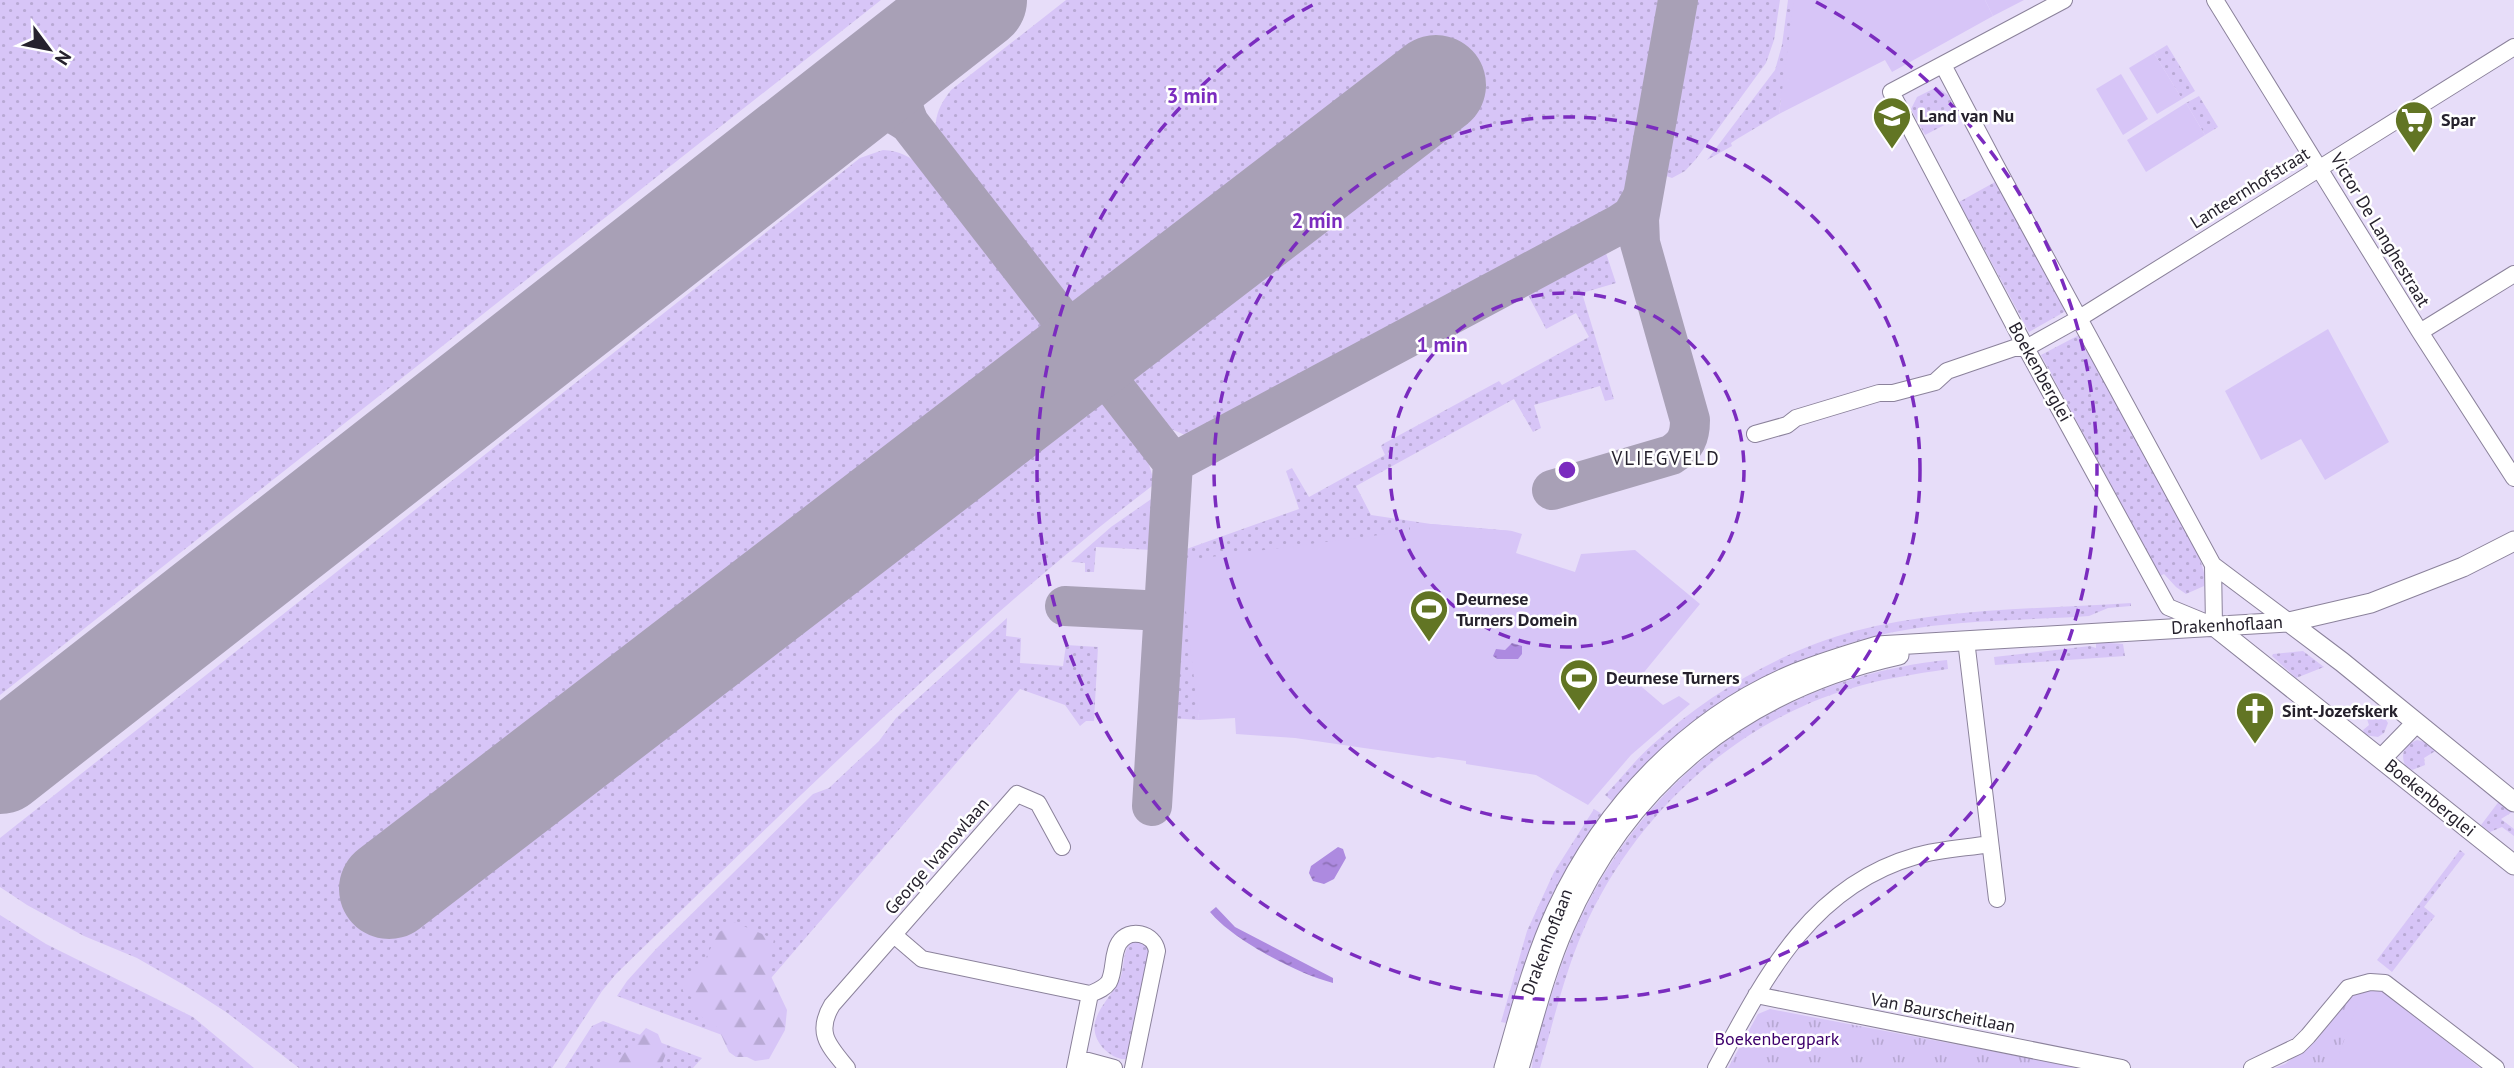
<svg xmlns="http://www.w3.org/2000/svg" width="2514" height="1068" font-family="'PT Sans',sans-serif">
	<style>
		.grass { fill: url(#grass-dots) }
		.forest { fill: url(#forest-firs) }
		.park { fill: url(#park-tufts) }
		.garden { fill: #d7c5f7 }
		.water { fill: url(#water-ripples) }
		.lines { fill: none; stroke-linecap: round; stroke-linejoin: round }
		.taxiway { stroke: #a8a0b6; stroke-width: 40 }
		.runway { stroke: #a8a0b6; stroke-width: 100 }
		.minor-casing { stroke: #8b829b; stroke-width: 18 }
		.tertiary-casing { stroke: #8b829b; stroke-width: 21 }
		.minor { stroke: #fff; stroke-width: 16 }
		.tertiary { stroke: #fff; stroke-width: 19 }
		.ring { fill: none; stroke: #7b2cbf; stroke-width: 3.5; stroke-dasharray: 12 9 }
		.labels { text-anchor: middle; stroke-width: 5; stroke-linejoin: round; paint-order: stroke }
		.poi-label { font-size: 18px; font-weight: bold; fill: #26222d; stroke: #fff; text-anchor: start }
		.street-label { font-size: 18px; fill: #26222d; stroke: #fff }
		.park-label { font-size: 18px; fill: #3e006c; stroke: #fff }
		.neighbourhood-label { font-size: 19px; letter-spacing: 2px; fill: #26222d; stroke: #fff }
		.centre { fill: #7b2cbf; stroke: #fff; stroke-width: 3.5 }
		.ring-label { font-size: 21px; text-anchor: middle; font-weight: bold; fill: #7b2cbf; stroke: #fff; stroke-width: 5; stroke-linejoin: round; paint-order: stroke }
	</style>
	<defs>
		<pattern id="grass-dots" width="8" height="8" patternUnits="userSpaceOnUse" patternTransform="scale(1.75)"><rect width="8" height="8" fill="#d7c5f7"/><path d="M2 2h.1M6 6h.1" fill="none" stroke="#b8a9d4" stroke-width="1.8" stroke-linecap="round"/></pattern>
		<pattern id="forest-firs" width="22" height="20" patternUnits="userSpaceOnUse" patternTransform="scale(1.75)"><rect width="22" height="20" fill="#d7c5f7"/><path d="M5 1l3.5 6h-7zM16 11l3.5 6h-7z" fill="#b8a9d4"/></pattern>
		<pattern id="park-tufts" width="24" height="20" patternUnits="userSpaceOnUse" patternTransform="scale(1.75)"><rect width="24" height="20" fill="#d7c5f7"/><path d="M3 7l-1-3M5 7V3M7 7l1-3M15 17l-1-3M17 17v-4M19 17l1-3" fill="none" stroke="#b8a9d4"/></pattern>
		<pattern id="water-ripples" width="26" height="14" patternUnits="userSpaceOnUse" patternTransform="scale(1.75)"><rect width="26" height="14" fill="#ad8ae0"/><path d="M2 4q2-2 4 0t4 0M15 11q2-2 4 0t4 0" fill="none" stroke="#8d70b6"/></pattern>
	</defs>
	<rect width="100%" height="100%" fill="#e7ddf9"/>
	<path class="grass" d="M0,0H881L0,695Z
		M1066,0H1663L1630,182L1620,200L1597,218L1201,435H1185L1171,429L936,138C934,118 938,107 951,90Z
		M1692,0H1780L1774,40L1766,63L1696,159L1685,171L1672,178L1666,176L1662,164Z
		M1788,0H1815L1796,90L1781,98L1779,114L1737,139L1731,143L1732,146L1707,160L1775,70L1782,45Z
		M2167,45L2195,91L2182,99L2154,53Z
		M1937,87L1948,95L1960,117L1925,135L1911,109L1917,97Z
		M2199,96L2218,127L2205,135L2186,103Z
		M883,150C900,151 910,156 922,168L1145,452L1154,481L1152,486C1073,546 999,611 926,678C821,774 719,874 616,974L602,991L552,1068H299L226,1012L184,985L137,958L84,936L27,905L0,887V838L860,158Z
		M1995,182L2066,311L2029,332L1959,202Z
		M1604,247L1616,283L1582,293L1614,399L1605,401L1600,386L1534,405L1541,428L1533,432L1514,399L1356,486L1371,515L1431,524L1512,531L1472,645L1198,709L1199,720L1171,718L1181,551L1299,509L1286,471L1292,468L1309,497L1385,455L1381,446L1383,444L1499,381L1502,385L1589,337L1576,313L1546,329L1526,291Z
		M2079,335L2199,555L2204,573V586L2186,594L2176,587L2164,574L2160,576L2041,355Z
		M1157,495L1152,550L1096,547L1094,572H1085V563L1071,562L1111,527Z
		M2131,603V606L2108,608L2089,616C2019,621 1940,619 1872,637C1767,664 1683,720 1612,801L1605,795C1621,779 1635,760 1652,745C1709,693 1781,651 1855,631C1944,608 2040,609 2131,603Z
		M1007,618L1006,636L1021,638L1020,663L1063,666L1066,645L1098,647L1094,721H1086L1080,726L1065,705L1020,689L722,1035L617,996L627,981L656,949L813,794L829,788L879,741L896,718Z
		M2096,642L2123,644L2125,656L1995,665L1994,657L2090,646L2096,648Z
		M2303,651L2324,667L2296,678L2272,656L2273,654Z
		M1947,660L1948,669C1915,674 1881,679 1849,689C1731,724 1631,820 1583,931C1564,975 1553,1023 1540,1068H1532C1533,1044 1548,1005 1556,981C1614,800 1757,679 1947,660Z
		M2381,712L2388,723L2384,733L2378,737L2365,735L2363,730L2369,725L2366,716Z
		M2417,740L2428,743L2437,750L2424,758L2425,765L2412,770L2405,765C2400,753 2405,745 2417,740Z
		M2500,800L2514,811L2501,819L2514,829V836L2502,827L2490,832L2481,825Z
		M1594,809L1602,814L1562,877L1537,931L1511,1024L1501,1022L1527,931L1554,872Z
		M2460,850L2465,854L2424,907L2435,916L2392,972L2377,960Z
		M0,915L46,944L193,1017L254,1068H0Z
		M1140,941L1148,947L1149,952L1127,1059C1118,1060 1110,1055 1103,1048C1080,1021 1110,1001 1120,979C1125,967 1122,952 1131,942Z
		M603,1021L702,1058L693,1068H565L592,1026Z"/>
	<path class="forest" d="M734,922L774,939L768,970L787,1010L785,1030L769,1059L755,1061L747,1057H736L729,1052L718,1028L695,1012L694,998L684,994L682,987L688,977L703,964L718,933Z
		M646,1028L658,1034L666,1054L660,1068H598L612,1057L623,1054Z"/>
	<path class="park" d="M1985,0H2024L1993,16Z
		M2372,988L2383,991L2480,1068H2275L2285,1064L2316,1041L2352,994Z
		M1770,1009L2059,1064L2081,1068H1728L1758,1014Z"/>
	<path class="garden" d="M1794,0H1985L1993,16L1892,72L1885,60L1779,114Z
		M2154,53L2182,99L2157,114L2129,68Z
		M2121,74L2148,119L2123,135L2096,89Z
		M2186,103L2205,135L2146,172L2127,140Z
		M2328,329L2389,442L2325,480L2301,439L2261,460L2225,391Z
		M1431,524L1512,531L1522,534L1516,553L1575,572L1581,554L1635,550L1700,604L1636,682L1663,705L1679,696L1690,704L1631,755L1588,805L1536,775L1466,764V761L1438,757L1433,758L1295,738L1236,734L1235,718L1199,720L1180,561L1410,531V527Z
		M2373,990L2385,993L2479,1068H2334L2362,991Z"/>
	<path class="water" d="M1512,643L1522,646V654L1518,659H1497L1493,656L1496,649L1505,650Z
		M1338,847L1343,849L1346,858L1334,879L1324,884L1313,881L1309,873L1311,866Z
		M1216,907L1235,927L1333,978V983C1298,974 1233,940 1210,912Z"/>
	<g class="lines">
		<path class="taxiway" d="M927,40C900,68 893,86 909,123L1173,463L1152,806
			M819,123C858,101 870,97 909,123
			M1173,463L1620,224L1632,216L1642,198
			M1552,490L1671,455C1686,446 1690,437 1690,420L1640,243L1639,219L1678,0
			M1065,606L1164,611"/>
		<path class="runway" d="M0,764L977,0
			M389,889L1436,85"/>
		<g class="minor-casing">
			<path id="minor" d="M2064,0L1891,92L2026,348L2168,607L2214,626L2213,565
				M2215,0L2420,332L2514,478
				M1943,65L1994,162L2213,565L2289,622
				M2420,332L2514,274
				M1755,434L1787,425L1796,418L1879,393H1893L1935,382L1947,371L2014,348H2026L2078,319L2514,47
				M1966,640L1997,899
				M894,935L922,959L1090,994
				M1090,994C1097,991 1104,989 1109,982C1115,970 1112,954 1119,943C1129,927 1154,933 1157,951L1133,1068
				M1756,995L2122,1068
				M1077,1058L1114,1068
				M847,1068C829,1046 815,1033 832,1005L1017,794L1038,803L1062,847
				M1075,1068L1090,994
				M1716,1068C1764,979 1810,886 1916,856C1940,849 1966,848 1990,844
				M2252,1068L2298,1046L2308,1036L2348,988L2370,982L2385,983L2496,1068"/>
		</g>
		<g class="tertiary-casing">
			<path id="tertiary" d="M2289,622L2342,662L2514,802
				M2214,626L2514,865
				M2381,759L2416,723
				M1504,1068C1519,1016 1533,961 1556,911C1604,807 1689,717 1796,673C1823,662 1850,654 1877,646L2289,622L2371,603L2463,567L2514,541
				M1519,1068C1533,1021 1545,971 1565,926C1628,781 1745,689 1899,655"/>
		</g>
		<use href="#minor" class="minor"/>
		<use href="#tertiary" class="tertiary"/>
	</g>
	<g class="ring">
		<circle cx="1567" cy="470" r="177"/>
		<circle cx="1567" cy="470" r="353"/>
		<path d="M1816 2A530 530 0 1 1 1318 2"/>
	</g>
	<defs>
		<g id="school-pin" transform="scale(2.0125)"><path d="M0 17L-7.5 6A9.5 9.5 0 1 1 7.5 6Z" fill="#627524" stroke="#fff"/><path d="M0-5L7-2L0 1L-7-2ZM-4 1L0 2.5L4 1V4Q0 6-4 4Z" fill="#fff"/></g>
		<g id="supermarket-pin" transform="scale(2.0125)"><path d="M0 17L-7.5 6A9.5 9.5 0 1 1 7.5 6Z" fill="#627524" stroke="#fff"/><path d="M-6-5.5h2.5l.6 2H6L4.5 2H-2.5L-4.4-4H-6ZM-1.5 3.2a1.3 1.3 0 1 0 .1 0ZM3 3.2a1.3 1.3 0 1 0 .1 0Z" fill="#fff"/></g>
		<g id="stadium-pin" transform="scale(2.0125)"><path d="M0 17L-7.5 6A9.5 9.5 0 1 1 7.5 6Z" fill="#627524" stroke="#fff"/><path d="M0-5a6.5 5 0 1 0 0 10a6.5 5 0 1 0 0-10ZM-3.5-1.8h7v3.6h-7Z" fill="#fff"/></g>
		<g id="church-pin" transform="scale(2.0125)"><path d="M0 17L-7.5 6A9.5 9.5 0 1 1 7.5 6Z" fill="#627524" stroke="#fff"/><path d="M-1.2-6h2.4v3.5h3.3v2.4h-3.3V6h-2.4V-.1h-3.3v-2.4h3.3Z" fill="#fff"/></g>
	</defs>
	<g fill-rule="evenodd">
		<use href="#school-pin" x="1892" y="116"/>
		<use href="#supermarket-pin" x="2414" y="120"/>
		<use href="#stadium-pin" x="1429" y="609"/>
		<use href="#stadium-pin" x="1579" y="678"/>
		<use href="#church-pin" x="2255" y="711"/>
	</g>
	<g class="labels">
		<g class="poi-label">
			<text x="1919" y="122">Land van Nu</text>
			<text x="2441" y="126">Spar</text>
			<text x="1456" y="605">Deurnese<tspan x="1456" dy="21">Turners Domein</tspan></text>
			<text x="1606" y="684">Deurnese Turners</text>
			<text x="2282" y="717">Sint-Jozefskerk</text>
		</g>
		<g class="street-label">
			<text transform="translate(2250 188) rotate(-32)" y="6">Lanteernhofstraat</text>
			<text transform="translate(2380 230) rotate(59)" y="6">Victor De Langhestraat</text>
			<text transform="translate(2040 372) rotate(61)" y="6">Boekenberglei</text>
			<text transform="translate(2227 625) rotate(-3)" y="6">Drakenhoflaan</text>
			<text transform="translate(2430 798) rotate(39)" y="6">Boekenberglei</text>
			<text transform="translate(937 856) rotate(-49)" y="6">George Ivanowlaan</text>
			<text transform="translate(1547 942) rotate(-69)" y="6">Drakenhoflaan</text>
			<text transform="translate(1943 1013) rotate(11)" y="6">Van Baurscheitlaan</text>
		</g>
		<g class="park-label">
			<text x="1777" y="1045">Boekenbergpark</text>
		</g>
		<g class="neighbourhood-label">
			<text x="1666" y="465">VLIEGVELD</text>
		</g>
	</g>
	<circle cx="1567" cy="470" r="10" class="centre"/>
	<g class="ring-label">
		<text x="1192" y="103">3 min</text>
		<text x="1317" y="228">2 min</text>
		<text x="1442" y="352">1 min</text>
	</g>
	<g transform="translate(49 49) rotate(122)" stroke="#ffffff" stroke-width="5" paint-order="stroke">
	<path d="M0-5L12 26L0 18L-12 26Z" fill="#26222d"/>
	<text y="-10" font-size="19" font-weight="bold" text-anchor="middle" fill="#26222d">N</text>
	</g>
</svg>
